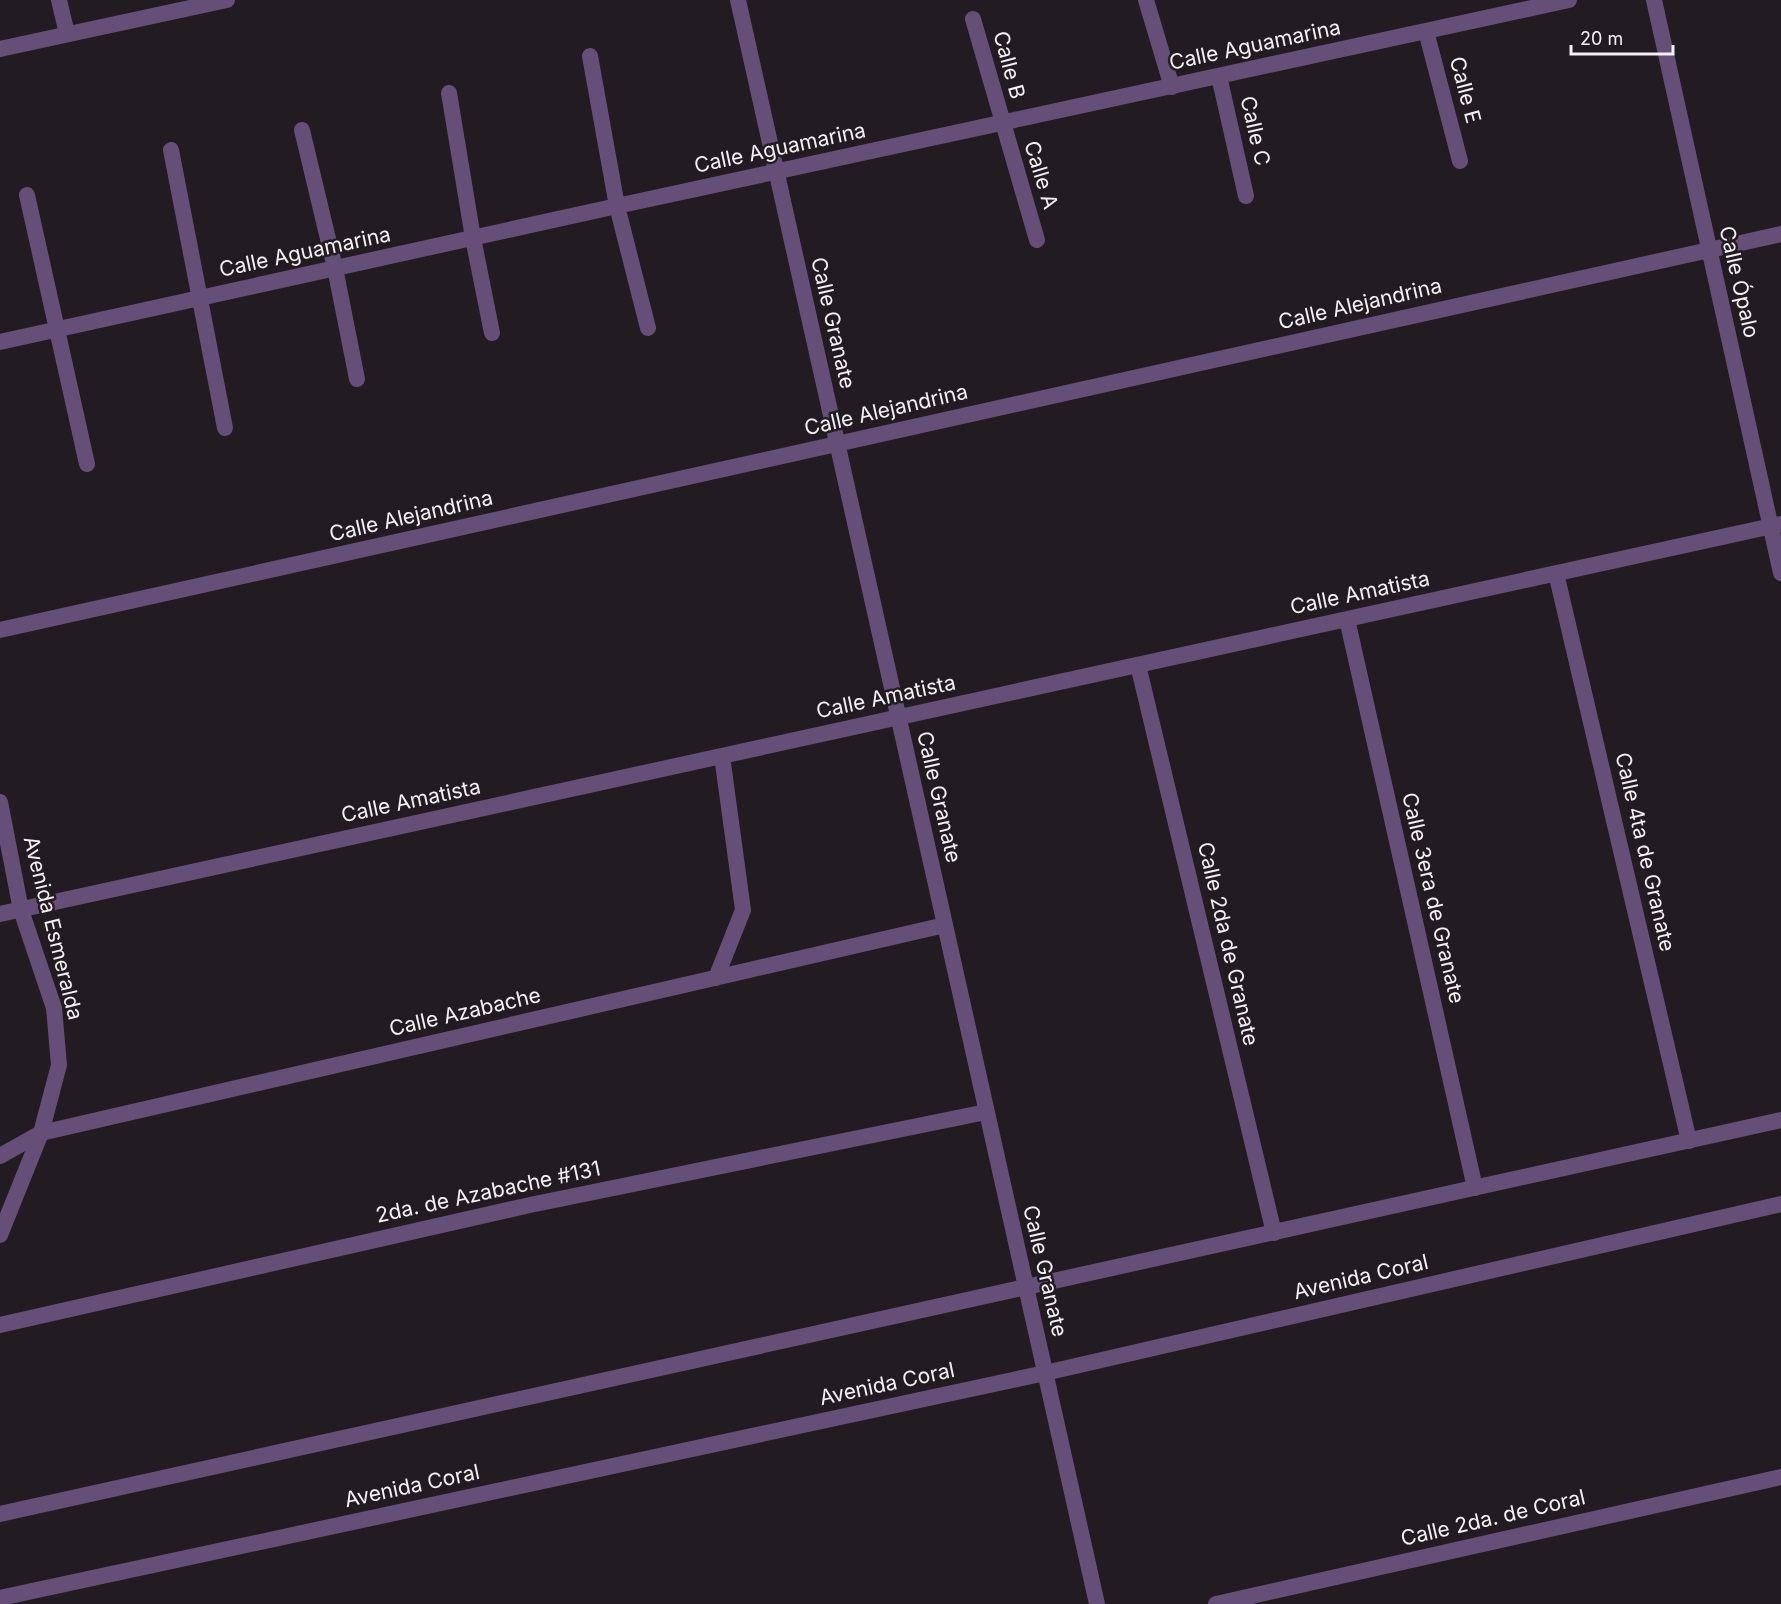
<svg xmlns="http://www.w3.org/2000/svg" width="1781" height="1604" font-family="Inter,sans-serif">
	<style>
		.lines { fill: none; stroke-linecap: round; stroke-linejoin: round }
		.minor { stroke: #654e78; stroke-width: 16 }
		.tertiary { stroke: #654e78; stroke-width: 16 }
		.labels { text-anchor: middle; stroke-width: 5; stroke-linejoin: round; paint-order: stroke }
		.street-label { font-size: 21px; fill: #f4f0f3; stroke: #221b21 }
	</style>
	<rect width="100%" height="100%" fill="#221b21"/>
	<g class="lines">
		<path class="minor" d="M59,0L67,34
			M738,0L1097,1604
			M1146,0L1172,87
			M1654,0L1781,573
			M973,19L1037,240
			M1426,31L1460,161
			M0,49L227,0
			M590,56L617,206L648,328
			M1219,76L1246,196
			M449,93L473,238L492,333
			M302,130L335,268L357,379
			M171,150L225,428
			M27,195L87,464
			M0,342L617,206L1569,0
			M1556,573L1689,1141
			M1347,619L1475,1188
			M0,630L1781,234
			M1138,665L1274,1233
			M0,914L1781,524
			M716,978L743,910L722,756
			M0,1156L41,1133L945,925
			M0,1325L530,1205L986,1112
			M1216,1604L1781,1477"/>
		<path class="tertiary" d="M0,802L21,910L54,1008L59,1065L41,1133L0,1235
			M0,1514L1781,1120
			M0,1598L1045,1373L1781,1204"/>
	</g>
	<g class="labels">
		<g class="street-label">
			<text transform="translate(1255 45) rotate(-12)" y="7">Calle Aguamarina</text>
			<text transform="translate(1009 65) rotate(75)" y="7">Calle B</text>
			<text transform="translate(1465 90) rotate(75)" y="7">Calle E</text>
			<text transform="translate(1255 131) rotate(77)" y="7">Calle C</text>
			<text transform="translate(780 148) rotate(-12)" y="7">Calle Aguamarina</text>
			<text transform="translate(1041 175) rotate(73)" y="7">Calle A</text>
			<text transform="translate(305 252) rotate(-12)" y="7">Calle Aguamarina</text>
			<text transform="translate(1739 282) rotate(77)" y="7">Calle Ópalo</text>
			<text transform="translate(1360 304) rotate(-13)" y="7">Calle Alejandrina</text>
			<text transform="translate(833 323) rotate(77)" y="7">Calle Granate</text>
			<text transform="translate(886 410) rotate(-13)" y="7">Calle Alejandrina</text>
			<text transform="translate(411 516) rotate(-13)" y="7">Calle Alejandrina</text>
			<text transform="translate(1360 593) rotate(-12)" y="7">Calle Amatista</text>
			<text transform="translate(886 697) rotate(-12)" y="7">Calle Amatista</text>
			<text transform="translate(939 797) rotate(77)" y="7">Calle Granate</text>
			<text transform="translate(411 801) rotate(-12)" y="7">Calle Amatista</text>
			<text transform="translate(1645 852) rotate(77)" y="7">Calle 4ta de Granate</text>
			<text transform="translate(1433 898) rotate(77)" y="7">Calle 3era de Granate</text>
			<text transform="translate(53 928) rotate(76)" y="7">Avenida Esmeralda</text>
			<text transform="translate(1228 944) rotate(77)" y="7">Calle 2da de Granate</text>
			<text transform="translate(465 1012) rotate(-13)" y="7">Calle Azabache</text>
			<text transform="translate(488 1192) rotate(-12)" y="7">2da. de Azabache #131</text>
			<text transform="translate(1045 1271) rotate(77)" y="7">Calle Granate</text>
			<text transform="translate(1361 1277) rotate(-13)" y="7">Avenida Coral</text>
			<text transform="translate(887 1384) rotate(-12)" y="7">Avenida Coral</text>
			<text transform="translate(412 1486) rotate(-12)" y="7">Avenida Coral</text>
			<text transform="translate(1493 1518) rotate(-13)" y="7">Calle 2da. de Coral</text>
		</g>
	</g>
	<path d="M1571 45v9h102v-9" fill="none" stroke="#f4f0f3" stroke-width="3"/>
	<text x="1580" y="45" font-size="18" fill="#f4f0f3" stroke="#221b21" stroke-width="4.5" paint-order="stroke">20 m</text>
</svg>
